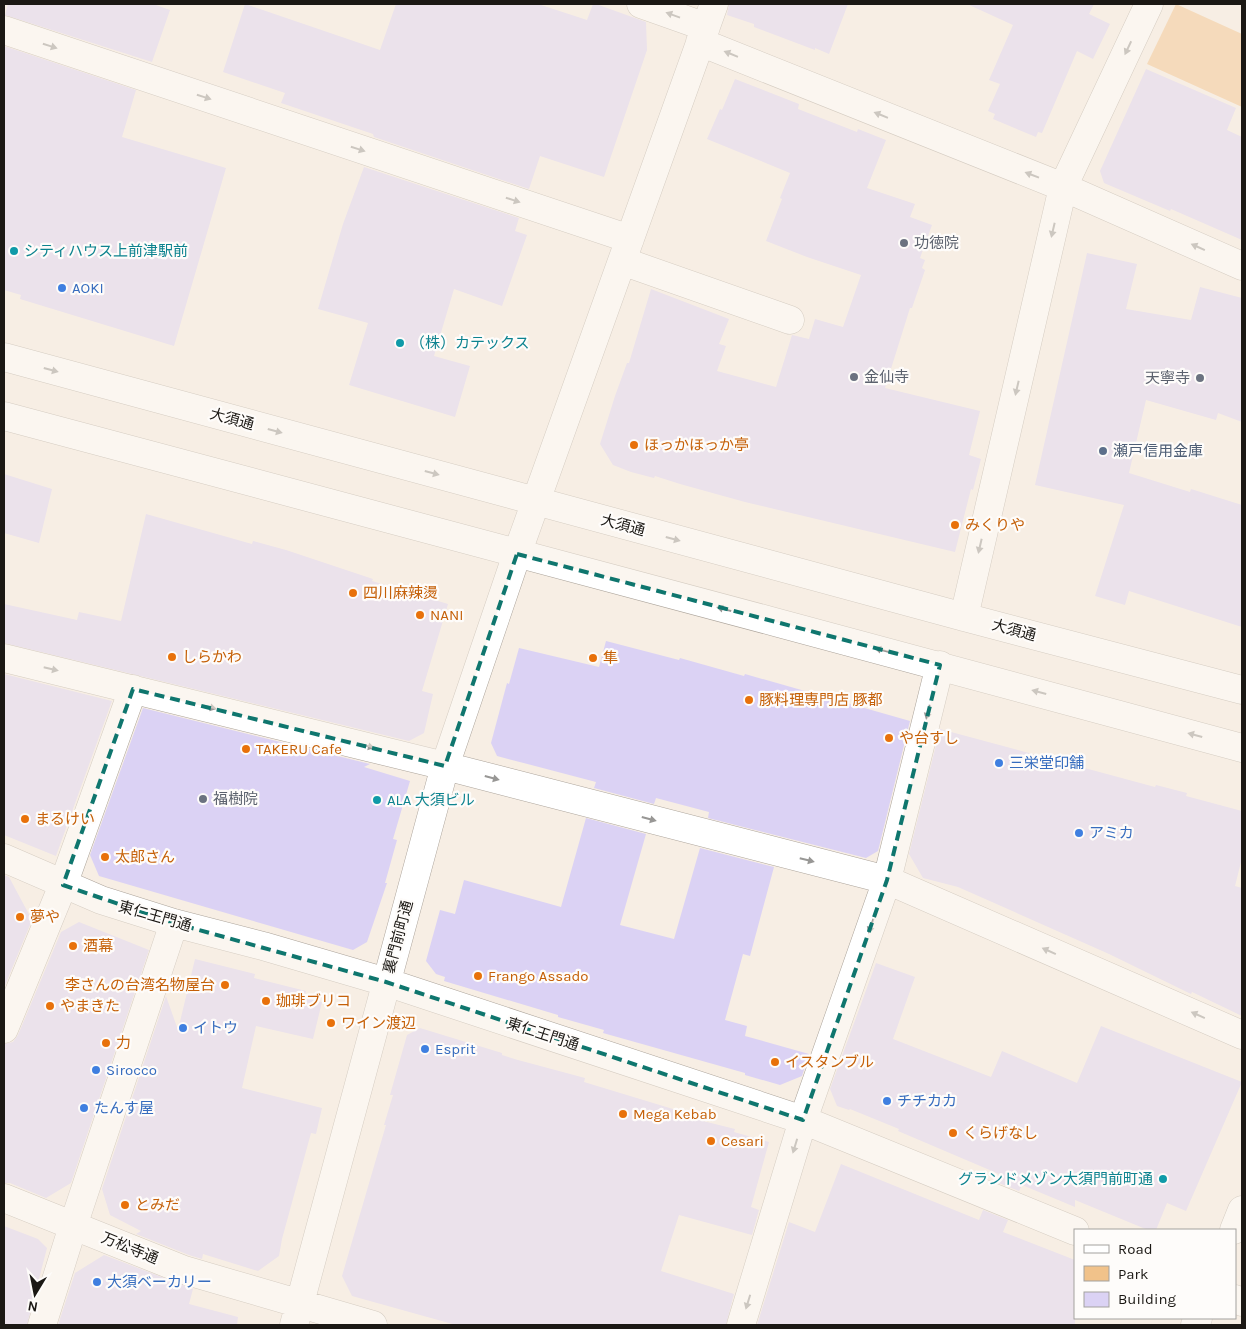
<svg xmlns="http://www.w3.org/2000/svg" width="1246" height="1329" font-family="Karla,'Noto Sans JP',sans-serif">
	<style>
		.green { fill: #f1c28a }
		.building { fill: #dbd2f4 }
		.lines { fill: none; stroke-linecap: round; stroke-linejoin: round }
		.minor-casing { stroke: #aca49b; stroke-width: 29 }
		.minor { stroke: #fff; stroke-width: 28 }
		.oneway { fill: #989795 }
		.marked { fill: none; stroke: #0f766e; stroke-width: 4; stroke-dasharray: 10 6; stroke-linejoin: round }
		.worship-dot { fill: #6b7280; stroke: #fefcfa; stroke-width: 2 }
		.culture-dot { fill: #0f9aa8; stroke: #fefcfa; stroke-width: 2 }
		.shop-dot { fill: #3f7fe0; stroke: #fefcfa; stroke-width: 2 }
		.food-dot { fill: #e8710a; stroke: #fefcfa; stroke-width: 2 }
		.service-dot { fill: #5c6f8a; stroke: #fefcfa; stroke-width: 2 }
		.labels { text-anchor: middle; stroke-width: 4.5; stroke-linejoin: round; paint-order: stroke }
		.worship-label { font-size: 15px; fill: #5b616d; stroke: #fefcfa; text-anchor: start }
		.culture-label { font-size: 15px; fill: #0d838f; stroke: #fefcfa; text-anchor: start }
		.shop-label { font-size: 15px; fill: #366cbe; stroke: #fefcfa; text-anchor: start }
		.street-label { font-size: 15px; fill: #1b1814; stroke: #fefcfa }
		.food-label { font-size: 15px; fill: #c56008; stroke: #fefcfa; text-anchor: start }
		.service-label { font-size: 15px; fill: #4e5e75; stroke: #fefcfa; text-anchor: start }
	</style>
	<rect width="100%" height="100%" fill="#f7eee4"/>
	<path class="green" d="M1176,4L1242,34V107L1147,64Z"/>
	<path class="building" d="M8,4H153L170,10L152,62L5,15Z
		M245,4L380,50L396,4H538L587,20L593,4H596L646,22L647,50L604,177L540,156L529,189L374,137L373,134L281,103L285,93L223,72Z
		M729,4H848L829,54L815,48V50L754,27V24L727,15Z
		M967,4H1094L1089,14L1110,24L1093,59L1077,51L1042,133L1038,132L1036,137L993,119L995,114L988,111L1000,84L989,80L1013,25Z
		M4,46L136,90L122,137L226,168L174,346L20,299L21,295L4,290Z
		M1146,69L1236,108L1227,130L1242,137V240L1171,209L1170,211L1104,183L1100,171Z
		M735,79L799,104L798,109L857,132L858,129L886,140L867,188L915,204L910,217L932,225L920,258L925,260L922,268L925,270L912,308H910L885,388L980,411L969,455L981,459L973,490L971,489L955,552L745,502L680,484L655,476L654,478L631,472L613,465L600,444L615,396L627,363H629L651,289L729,319L719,344L726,346L717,371L776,387L792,335L809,339L815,319L843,327L861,275L807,257L766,241L782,199L780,198L790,173L707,139L720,109L722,110Z
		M364,167L519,218L515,231L527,235L502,306L454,289L434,356L470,366L455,417L349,385L368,323L318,309L343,224Z
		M1087,253L1137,264L1126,309L1191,320L1200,287L1242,298V422L1218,413L1216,420L1146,400L1129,473L1190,492L1191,489L1242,505V627L1129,591L1125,605L1095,596L1124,505L1035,485Z
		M4,474L52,489L39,543L4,533Z
		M146,514L252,544L253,541L286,550L373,579L372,581L448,604L422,691L433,694L424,733L409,741L4,643V604L77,620L79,612L121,621Z
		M606,641L679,660L680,658L744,676L745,674L910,721L878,851L866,858L708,818L709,812L656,798L654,804L594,788L596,782L497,756L491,743L507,683L509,684L519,648L599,667Z
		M4,674L112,701L56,856L4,835Z
		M143,708L370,764L364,767L410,781L393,839L397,840L385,883H387L367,942L353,950L99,876L90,855Z
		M940,729L1155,787L1156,785L1187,793L1186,796L1242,811V858L1235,886L1242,888V1016L1192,992L1191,994L1109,954L958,887L923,878L909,854Z
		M586,818L646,834L620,925L674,939L700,848L774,867L750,956L743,954L725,1020L747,1026L745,1036L809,1054L802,1076L780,1085L745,1075V1073L603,1033L604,1030L558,1017V1015L444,981L445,977L436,974L426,961L440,910L455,914L464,880L561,907Z
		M4,875L9,877L32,920L4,988Z
		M79,922L149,950L71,1183L46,1198L10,1183H4V1044L13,1042L18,1035L61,932Z
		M195,959L255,974L254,978L306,991L304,998L322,1002L313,1039L256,1026L242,1088L322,1108L316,1134L311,1133L282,1239L279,1256L258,1271L203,1254L202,1259L189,1255L136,1234L141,1231L110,1215L102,1189L166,996L178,1030Z
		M876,963L915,977L893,1039L991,1077L1002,1051L1077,1083L1101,1026L1242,1082L1186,1211L1167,1203L1156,1230H1148L1075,1200V1207L1022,1185L1019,1191L996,1182L999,1174L898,1131L899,1129L850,1109L849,1110L837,1106L830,1089Z
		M420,1028L502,1053V1055L518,1060L585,1078L584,1082L696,1116L695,1119L735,1129L734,1132L769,1142L751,1207L759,1210L752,1235L679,1215L661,1271L734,1294L726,1325H456L352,1296L342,1276L386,1125H384L393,1095H390L407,1035Z
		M841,1164L979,1220L983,1210L1008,1220L1003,1232L1075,1260V1325H757L789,1222L815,1232Z
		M4,1226L38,1239L47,1248L27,1325H4Z
		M104,1255L193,1289L189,1304L238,1317L237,1325H58L75,1273Z"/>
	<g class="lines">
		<g class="minor-casing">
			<path id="minor" d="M641,4L706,27
				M4,30L630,239
				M700,42L1063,187L1242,266
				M622,261L790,320
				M4,357L964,617L1242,690
				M4,416C416,528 830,635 1242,748
				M964,617L1063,187L1149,4
				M4,658L445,766L887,880L1242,1035
				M4,858L101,900L174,923L263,946L386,982L803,1120L1075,1231
				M4,1029L63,885L133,689
				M4,1198L184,1270L373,1325
				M1234,1230L1242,1210
				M1235,1299L1242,1302
				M42,1325L73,1226L174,923
				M294,1325L445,766L517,554L714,4
				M741,1325L803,1120L887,880L940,665
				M1195,1325L1198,1318"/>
		</g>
		<use href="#minor" class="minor"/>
	</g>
	<defs><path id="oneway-solid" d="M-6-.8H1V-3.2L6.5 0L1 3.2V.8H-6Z" transform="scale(1.25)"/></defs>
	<g class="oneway">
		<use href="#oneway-solid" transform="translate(673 15) rotate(-160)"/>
		<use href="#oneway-solid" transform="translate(50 46) rotate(18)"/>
		<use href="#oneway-solid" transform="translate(1128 48) rotate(115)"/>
		<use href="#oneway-solid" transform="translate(731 54) rotate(-158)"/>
		<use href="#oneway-solid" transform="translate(204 97) rotate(18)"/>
		<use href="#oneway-solid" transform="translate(881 115) rotate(-158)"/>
		<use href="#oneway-solid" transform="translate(358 149) rotate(18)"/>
		<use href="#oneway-solid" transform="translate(1032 175) rotate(-159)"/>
		<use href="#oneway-solid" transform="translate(513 200) rotate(18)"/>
		<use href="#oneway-solid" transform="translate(1053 230) rotate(103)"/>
		<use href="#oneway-solid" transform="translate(1198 247) rotate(-156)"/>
		<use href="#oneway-solid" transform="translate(51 370) rotate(15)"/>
		<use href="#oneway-solid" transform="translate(1017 388) rotate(103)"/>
		<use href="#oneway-solid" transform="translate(275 431) rotate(15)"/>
		<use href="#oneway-solid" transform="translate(432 473) rotate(15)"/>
		<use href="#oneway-solid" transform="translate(673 539) rotate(15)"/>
		<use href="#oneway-solid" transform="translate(980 546) rotate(103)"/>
		<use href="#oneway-solid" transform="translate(724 609) rotate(-165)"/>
		<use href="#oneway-solid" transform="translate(882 650) rotate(-165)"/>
		<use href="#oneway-solid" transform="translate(51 669) rotate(13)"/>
		<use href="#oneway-solid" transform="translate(1039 692) rotate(-165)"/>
		<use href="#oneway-solid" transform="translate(209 707) rotate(14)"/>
		<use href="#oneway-solid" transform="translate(928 712) rotate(104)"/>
		<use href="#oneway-solid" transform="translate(1195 735) rotate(-165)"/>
		<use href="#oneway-solid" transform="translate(367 746) rotate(14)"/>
		<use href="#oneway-solid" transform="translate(492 778) rotate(15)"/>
		<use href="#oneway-solid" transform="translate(649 819) rotate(15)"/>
		<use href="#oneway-solid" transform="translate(807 860) rotate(14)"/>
		<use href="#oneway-solid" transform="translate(871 926) rotate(109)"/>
		<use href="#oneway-solid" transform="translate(1049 951) rotate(-156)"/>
		<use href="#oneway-solid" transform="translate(1198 1015) rotate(-156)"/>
		<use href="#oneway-solid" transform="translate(795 1146) rotate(107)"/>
		<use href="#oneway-solid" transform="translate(748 1302) rotate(107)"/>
	</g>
	<path d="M0 0H1246V1329H0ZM517,554L940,665L887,880L803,1120L386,982L174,923L63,885L133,689L445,766Z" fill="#f7eee4" fill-opacity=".55" fill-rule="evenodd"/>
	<path class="marked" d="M517,554L940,665L887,880L803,1120L386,982L174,923L63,885L133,689L445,766Z"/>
	<g class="worship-dot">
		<circle cx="904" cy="243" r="5"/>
		<circle cx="854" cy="377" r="5"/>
		<circle cx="1200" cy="378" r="5"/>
		<circle cx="203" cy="799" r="5"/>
	</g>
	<g class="culture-dot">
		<circle cx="14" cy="251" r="5"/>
		<circle cx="400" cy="343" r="5"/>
		<circle cx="377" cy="800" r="5"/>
		<circle cx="1163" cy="1179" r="5"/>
	</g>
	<g class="shop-dot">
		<circle cx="62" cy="288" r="5"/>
		<circle cx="999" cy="763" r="5"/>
		<circle cx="1079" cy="833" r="5"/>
		<circle cx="183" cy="1028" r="5"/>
		<circle cx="425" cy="1049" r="5"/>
		<circle cx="96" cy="1070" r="5"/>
		<circle cx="887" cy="1101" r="5"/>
		<circle cx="84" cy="1108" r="5"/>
		<circle cx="97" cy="1282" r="5"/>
	</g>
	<g class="food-dot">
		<circle cx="634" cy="445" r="5"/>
		<circle cx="955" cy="525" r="5"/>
		<circle cx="353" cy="593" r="5"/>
		<circle cx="420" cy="615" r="5"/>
		<circle cx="172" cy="657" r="5"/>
		<circle cx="593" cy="658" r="5"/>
		<circle cx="749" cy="700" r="5"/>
		<circle cx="889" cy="738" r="5"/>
		<circle cx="246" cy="749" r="5"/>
		<circle cx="25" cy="819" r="5"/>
		<circle cx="105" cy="857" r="5"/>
		<circle cx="20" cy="917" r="5"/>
		<circle cx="73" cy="946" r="5"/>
		<circle cx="478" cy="976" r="5"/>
		<circle cx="225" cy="985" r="5"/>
		<circle cx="266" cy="1001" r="5"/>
		<circle cx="50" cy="1006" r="5"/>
		<circle cx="331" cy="1023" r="5"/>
		<circle cx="106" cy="1043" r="5"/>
		<circle cx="775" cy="1062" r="5"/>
		<circle cx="623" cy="1114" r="5"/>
		<circle cx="953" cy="1133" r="5"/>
		<circle cx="711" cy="1141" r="5"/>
		<circle cx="125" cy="1205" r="5"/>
	</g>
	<circle class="service-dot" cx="1103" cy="451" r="5"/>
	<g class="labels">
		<g class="worship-label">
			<text x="914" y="248">功徳院</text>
			<text x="864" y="382">金仙寺</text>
			<text x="1190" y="383" text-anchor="end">天寧寺</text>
			<text x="213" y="804">福樹院</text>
		</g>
		<g class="culture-label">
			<text x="24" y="256">シティハウス上前津駅前</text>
			<text x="410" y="348">（株）カテックス</text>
			<text x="387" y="805">ALA 大須ビル</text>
			<text x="1153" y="1184" text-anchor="end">グランドメゾン大須門前町通</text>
		</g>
		<g class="shop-label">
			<text x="72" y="293">AOKI</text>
			<text x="1009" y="768">三栄堂印舗</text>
			<text x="1089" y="838">アミカ</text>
			<text x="193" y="1033">イトウ</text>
			<text x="435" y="1054">Esprit</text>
			<text x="106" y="1075">Sirocco</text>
			<text x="897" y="1106">チチカカ</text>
			<text x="94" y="1113">たんす屋</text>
			<text x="107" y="1287">大須ベーカリー</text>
		</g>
		<g class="street-label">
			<text transform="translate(232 419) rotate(15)" y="5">大須通</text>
			<text transform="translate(623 525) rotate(15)" y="5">大須通</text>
			<text transform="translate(1014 630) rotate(15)" y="5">大須通</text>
			<text transform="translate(155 916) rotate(16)" y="5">東仁王門通</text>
			<text transform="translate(398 937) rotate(-75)" y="5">裏門前町通</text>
			<text transform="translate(543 1034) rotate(18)" y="5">東仁王門通</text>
			<text transform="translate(130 1248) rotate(22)" y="5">万松寺通</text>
		</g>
		<g class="food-label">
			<text x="644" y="450">ほっかほっか亭</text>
			<text x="965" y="530">みくりや</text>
			<text x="363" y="598">四川麻辣燙</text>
			<text x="430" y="620">NANI</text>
			<text x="182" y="662">しらかわ</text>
			<text x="603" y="663">隼</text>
			<text x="759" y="705">豚料理専門店 豚都</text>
			<text x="899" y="743">や台すし</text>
			<text x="256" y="754">TAKERU Cafe</text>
			<text x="35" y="824">まるけい</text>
			<text x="115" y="862">太郎さん</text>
			<text x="30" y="922">夢や</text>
			<text x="83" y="951">酒幕</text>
			<text x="488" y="981">Frango Assado</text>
			<text x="215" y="990" text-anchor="end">李さんの台湾名物屋台</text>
			<text x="276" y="1006">珈琲ブリコ</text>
			<text x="60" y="1011">やまきた</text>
			<text x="341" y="1028">ワイン渡辺</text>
			<text x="116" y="1048">力</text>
			<text x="785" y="1067">イスタンブル</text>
			<text x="633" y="1119">Mega Kebab</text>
			<text x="963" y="1138">くらげなし</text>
			<text x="721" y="1146">Cesari</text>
			<text x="135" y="1210">とみだ</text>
		</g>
		<g class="service-label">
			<text x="1113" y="456">瀬戸信用金庫</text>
		</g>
	</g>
	<rect width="1246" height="1329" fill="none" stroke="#1b1814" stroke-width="10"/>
	<rect x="1074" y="1229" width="162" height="90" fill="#fefcfa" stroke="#a3a19e"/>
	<rect x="1084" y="1245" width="25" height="8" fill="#ffffff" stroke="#a3a19e"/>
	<text x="1118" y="1254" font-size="15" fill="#1b1814">Road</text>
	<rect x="1084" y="1266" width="25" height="15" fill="#f1c28a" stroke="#a3a19e"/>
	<text x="1118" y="1279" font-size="15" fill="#1b1814">Park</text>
	<rect x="1084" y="1292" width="25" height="15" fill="#dbd2f4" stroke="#a3a19e"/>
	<text x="1118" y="1304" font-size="15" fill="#1b1814">Building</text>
	<g transform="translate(35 1294) rotate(190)" stroke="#fefcfa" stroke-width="4" paint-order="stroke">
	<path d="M0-4L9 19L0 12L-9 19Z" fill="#1b1814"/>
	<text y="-8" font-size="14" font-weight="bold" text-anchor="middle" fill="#1b1814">N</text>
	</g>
</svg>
